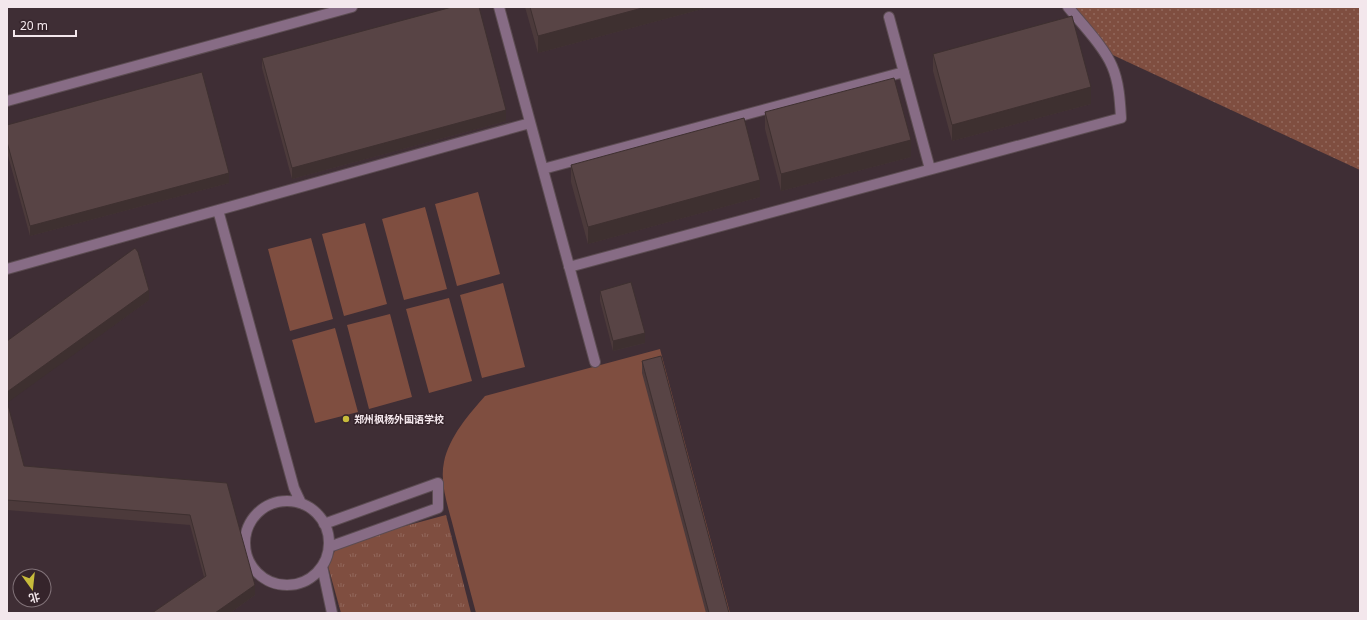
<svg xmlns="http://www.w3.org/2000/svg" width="1367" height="620" font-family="'Noto Sans','Noto Sans SC',sans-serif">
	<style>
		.grass { fill: url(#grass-tufts) }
		.park { fill: url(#park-dots) }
		.pitch { fill: #7f4e40 }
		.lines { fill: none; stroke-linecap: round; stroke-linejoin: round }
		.minor-casing { stroke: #5c4c52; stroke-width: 12 }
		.minor { stroke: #876c85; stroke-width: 10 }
		.wall { fill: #4c3a3b }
		.shaded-wall { fill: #3e3030 }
		.building { fill: #584445; stroke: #3e3030 }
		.poi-dot { fill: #c7bb3b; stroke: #35242b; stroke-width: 1.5 }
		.labels { text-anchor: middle; stroke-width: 3; stroke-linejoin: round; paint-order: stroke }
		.poi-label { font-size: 10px; font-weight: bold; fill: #f3e7ec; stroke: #35242b; text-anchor: start }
	</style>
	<defs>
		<pattern id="grass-tufts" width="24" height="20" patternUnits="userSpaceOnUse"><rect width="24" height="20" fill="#7f4e40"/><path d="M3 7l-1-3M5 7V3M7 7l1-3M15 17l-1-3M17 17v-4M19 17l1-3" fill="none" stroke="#92685c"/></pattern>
		<pattern id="park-dots" width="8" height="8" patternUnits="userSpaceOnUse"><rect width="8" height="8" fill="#7f4e40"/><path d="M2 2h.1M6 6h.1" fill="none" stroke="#92685c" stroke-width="1.8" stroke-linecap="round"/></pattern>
	</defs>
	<rect width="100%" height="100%" fill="#3f2e35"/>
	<path class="grass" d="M446,515L471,613H341L328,566L338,544Z"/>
	<path class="park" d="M1072,7H1360V170L1102,50Z"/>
	<path class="pitch" d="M478,192L500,274L457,286L435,204Z
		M425,207L447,289L404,300L382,219Z
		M365,223L387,304L344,316L322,234Z
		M311,238L333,319L290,331L268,249Z
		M503,283L525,367L482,378L460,295Z
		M449,298L472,381L429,393L406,309Z
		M390,314L412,397L369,409L347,325Z
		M335,328L358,412L315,423L292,340Z
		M660,349L730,613H476C469,587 462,560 455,534C450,512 439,485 444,462C449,437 469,414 485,396Z"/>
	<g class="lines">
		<g class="minor-casing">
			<path id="minor" d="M499,7L595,362
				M889,17L930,169
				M7,101L352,7
				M543,169L904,72
				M218,210L294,488L301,503
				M569,267L1121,118C1120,101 1119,82 1112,66C1104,47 1082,24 1068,7
				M7,269L530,123
				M245 543a42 42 0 1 1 84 0a42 42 0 1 1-84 0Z
				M324,524L438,483V508L329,547
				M322,566L332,613"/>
		</g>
		<use href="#minor" class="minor"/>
	</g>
	<path class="wall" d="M525,7H706V8L538,53Z
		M933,54L1091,104L952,141L933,71Z
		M262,58L506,121L292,179L262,68Z
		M765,112L911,157L781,191L765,129Z
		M7,125L229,183L30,236L7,152Z
		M571,165L760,197L588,244L571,182Z
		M600,291L645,343L613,351L600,301Z
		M149,300L7,402L24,466L227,483L255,595L230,613H152L204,577L190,525L7,510V341Z
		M642,361L729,613H706L642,373Z"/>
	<path class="shaded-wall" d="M646,7H706V8L538,53V36Z
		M1091,87V104L952,141V125Z
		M506,110V121L292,179V168Z
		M911,140V157L781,191V174Z
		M229,173V183L30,236V226Z
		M760,180V197L588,244V227Z
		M149,290V300L7,403V392Z
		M645,333V343L613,351V341Z
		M255,585V595L230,613H215Z"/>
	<path class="building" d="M452,7H479L506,110L292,168L262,58Z
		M530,7H646L538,36Z
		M1072,16L1091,87L952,125L933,54Z
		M202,72L229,173L30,226L7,142V125Z
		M894,78L911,140L781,174L765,112Z
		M744,118L760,180L588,227L571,165Z
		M135,248L138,252L149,290L7,392V341Z
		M631,282L645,333L613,341L600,291Z
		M661,356L729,613H709L642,361Z
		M7,401L24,466L227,483L255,585L215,613H152L206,576L190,515L7,500Z"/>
	<circle class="poi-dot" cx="346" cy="419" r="4"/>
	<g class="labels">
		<g class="poi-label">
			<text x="354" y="423">郑州枫杨外国语学校</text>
		</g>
	</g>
	<rect width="1367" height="620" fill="none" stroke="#f3e7ec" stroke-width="16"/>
	<g transform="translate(32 588) rotate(165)"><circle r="19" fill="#35242b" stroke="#817278"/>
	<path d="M0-3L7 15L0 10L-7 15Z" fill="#c7bb3b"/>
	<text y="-6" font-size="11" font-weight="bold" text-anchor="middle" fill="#f3e7ec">北</text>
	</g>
	<path d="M14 30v6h62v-6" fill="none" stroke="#f3e7ec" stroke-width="2"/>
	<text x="20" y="30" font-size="12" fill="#f3e7ec" stroke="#35242b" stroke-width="3" paint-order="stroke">20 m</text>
</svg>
